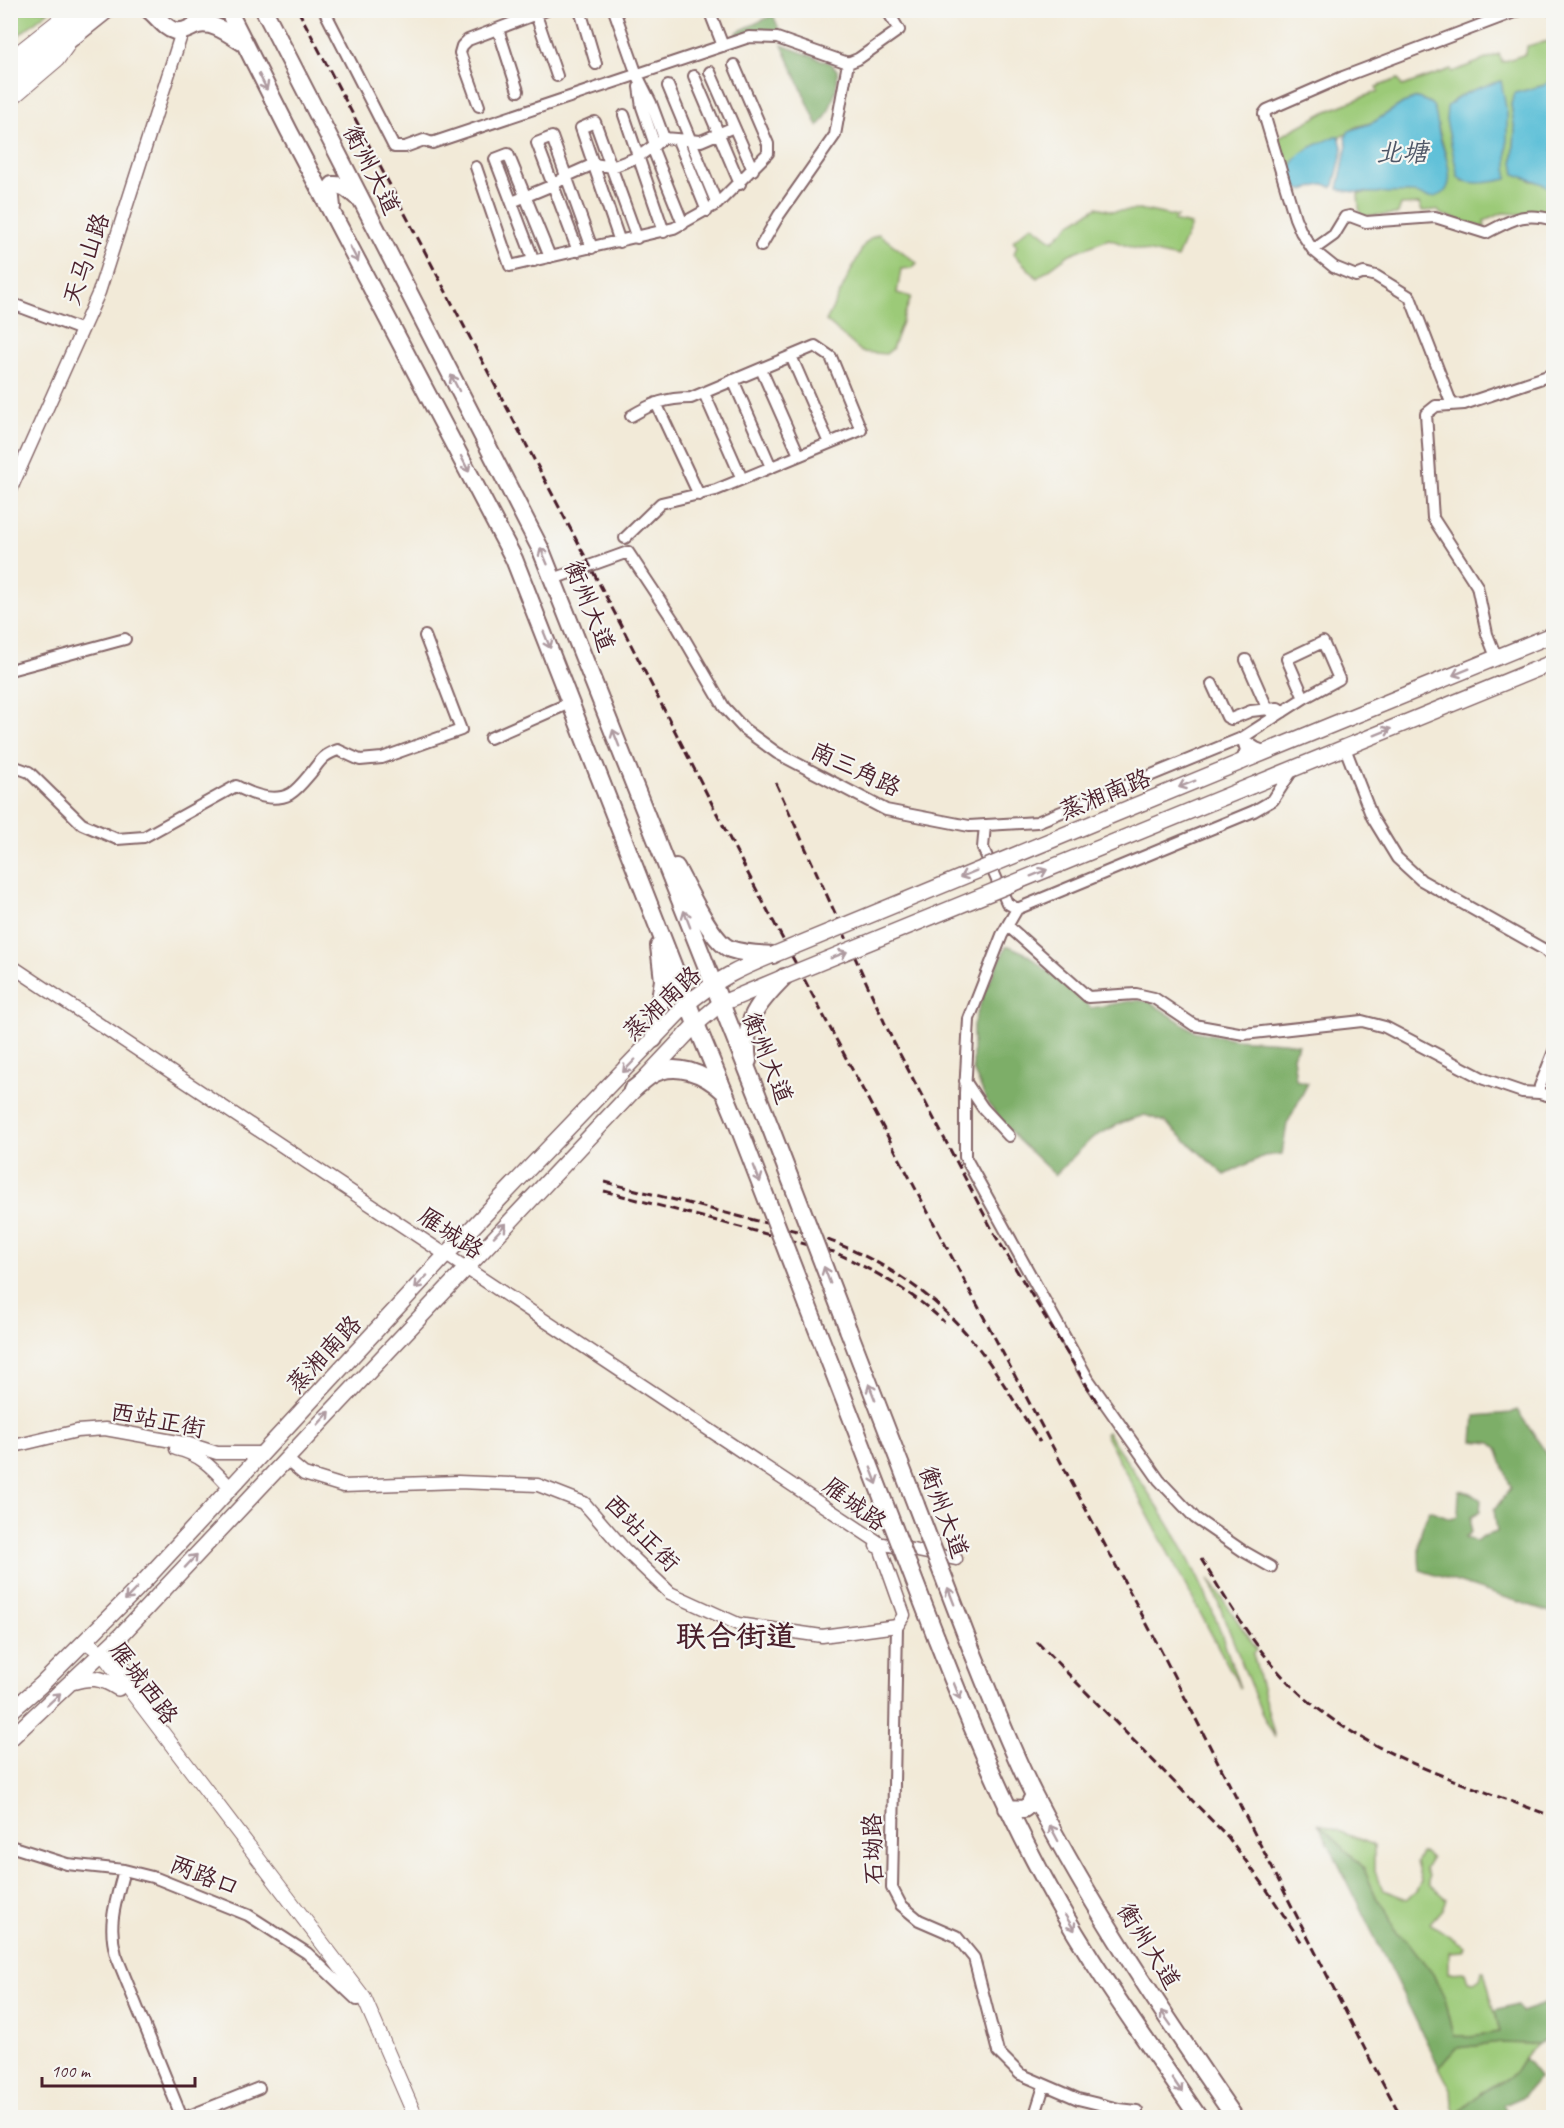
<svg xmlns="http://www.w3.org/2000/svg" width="1564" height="2128" font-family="Caveat,'LXGW WenKai TC',sans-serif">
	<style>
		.green { fill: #9cca78; stroke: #737452; stroke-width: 1.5; fill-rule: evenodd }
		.forest { fill: #7dae68; stroke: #64664a; stroke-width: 1.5 }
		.water { fill: #59bed7; stroke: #526e81; stroke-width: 1.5 }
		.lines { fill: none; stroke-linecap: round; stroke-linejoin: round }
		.minor-casing { stroke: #856668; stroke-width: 14 }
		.tertiary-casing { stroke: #856668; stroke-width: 15 }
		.secondary-casing { stroke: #856668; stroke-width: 16 }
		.primary-casing { stroke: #856668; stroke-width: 18 }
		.trunk-casing { stroke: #856668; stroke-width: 20 }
		.minor { stroke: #fff; stroke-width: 10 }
		.tertiary { stroke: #fff; stroke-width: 12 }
		.secondary { stroke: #fff; stroke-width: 14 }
		.primary { stroke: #fff; stroke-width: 15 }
		.trunk { stroke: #fff; stroke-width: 16 }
		.rail { stroke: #4a1f2b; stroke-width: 3; stroke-dasharray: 9 4.5; stroke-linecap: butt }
		.primary-bridge-casing { stroke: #856668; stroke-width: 18; stroke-linecap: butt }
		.trunk-bridge-casing { stroke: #856668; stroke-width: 20; stroke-linecap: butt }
		.primary-bridge { stroke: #fff; stroke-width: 15 }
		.trunk-bridge { stroke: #fff; stroke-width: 16 }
		.oneway { stroke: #ae9aa0 }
		.labels { text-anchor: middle; stroke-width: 4.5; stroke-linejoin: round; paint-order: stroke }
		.street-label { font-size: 24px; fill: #4a1f2b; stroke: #f6f6f2 }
		.water-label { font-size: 26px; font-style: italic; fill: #4f5767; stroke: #f6f6f2 }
		.district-label { font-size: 30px; font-weight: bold; fill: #4a1f2b; stroke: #f6f6f2 }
	</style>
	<rect width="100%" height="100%" fill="#f6f6f2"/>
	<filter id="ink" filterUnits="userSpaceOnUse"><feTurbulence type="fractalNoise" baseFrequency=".0167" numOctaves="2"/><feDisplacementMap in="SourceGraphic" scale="12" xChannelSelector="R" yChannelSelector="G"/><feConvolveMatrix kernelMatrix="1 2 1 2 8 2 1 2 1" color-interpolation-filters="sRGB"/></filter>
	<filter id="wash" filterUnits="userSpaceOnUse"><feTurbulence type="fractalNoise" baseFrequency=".008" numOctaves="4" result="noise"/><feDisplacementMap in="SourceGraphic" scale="24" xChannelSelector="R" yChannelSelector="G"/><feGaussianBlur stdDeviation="1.35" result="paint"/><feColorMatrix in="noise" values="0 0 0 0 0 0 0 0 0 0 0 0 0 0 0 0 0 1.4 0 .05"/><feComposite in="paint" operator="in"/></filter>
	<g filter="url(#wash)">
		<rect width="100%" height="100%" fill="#f2ead8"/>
		<path class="green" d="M11,10H49V11L11,41Z
			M1553,40V78L1545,85L1515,93L1511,104L1515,132L1513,161L1531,181L1544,182L1553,191V216L1503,213L1484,221L1485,228L1441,214L1437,210L1422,211L1419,204L1401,205L1398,214L1360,216L1358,194C1377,191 1410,189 1428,197L1448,162C1444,153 1434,106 1430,103C1427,101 1421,100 1417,98L1403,103L1374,122L1356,127L1347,134L1307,149L1290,169L1287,183L1274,138L1281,136L1325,112L1378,91L1376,87L1398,79L1402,86L1451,69L1452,72L1499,54L1502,62L1526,54L1527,46ZM1501,81L1497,181H1462L1454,100L1471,91Z
			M1097,207L1113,211L1144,210L1177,217L1173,221L1191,225L1177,258L1133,248L1109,239L1070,254L1037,278L1014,254L1017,245L1013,241L1032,225L1053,241L1071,223Z
			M879,234L917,263L912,268L901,269L897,293L911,297L892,349L886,354L862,352L826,321L864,245L871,238Z
			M1107,1432C1137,1476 1169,1520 1193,1568C1213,1606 1226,1648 1240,1688L1105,1434Z
			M1209,1579L1257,1650L1253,1654L1275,1738L1261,1712Z
			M1318,1823L1374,1845V1869L1383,1890L1407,1899L1416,1891L1421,1881L1416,1862L1421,1853H1424L1431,1858L1425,1868L1429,1876V1884L1446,1899L1442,1909L1430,1923L1464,1946L1462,1951L1449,1952V1973L1465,1972L1468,1981L1474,1982L1480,1978L1482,1971H1484L1500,2032L1471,2036H1454L1445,1998L1409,1943L1396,1933L1385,1908L1377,1899L1363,1867Z
			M1501,2043L1539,2044L1524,2058L1516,2071L1508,2079L1482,2092L1456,2115L1452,2105L1451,2090L1439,2067L1456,2048Z"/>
		<path class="forest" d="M773,15L780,31L748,32L735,37L737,32Z
			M782,45L830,63L837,70C840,83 829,118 818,126Z
			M1009,946L1027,954L1091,1008L1136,1000L1150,1002L1194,1031L1235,1039L1283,1042L1299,1044L1293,1056L1296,1080L1308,1083L1287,1124L1282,1154L1264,1156L1225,1175L1165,1122L1145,1115L1123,1122L1092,1138L1055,1175L1017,1139L988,1104L973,1070V1025L984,993L1006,947Z
			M1517,1410L1553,1463V1613L1420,1570C1418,1548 1418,1530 1430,1510L1450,1518L1458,1516L1459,1490L1471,1493L1481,1500L1480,1511L1471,1516V1532L1465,1538L1476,1541L1481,1537L1497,1532L1494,1510L1511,1488L1497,1448L1491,1443L1473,1441L1475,1416L1511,1413Z
			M1318,1823L1363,1867L1377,1899L1385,1908L1396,1933L1409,1943L1433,1974L1445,1998L1454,2036H1471L1500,2032L1495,2011L1517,2005L1521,2012L1553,2001V2036L1539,2044L1501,2043L1456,2048L1439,2067Z
			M1524,2058L1539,2077L1524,2096L1503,2105L1509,2117H1457L1456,2115L1482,2092L1508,2079L1516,2071Z"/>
		<path class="water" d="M1553,78V191C1542,181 1529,180 1515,174L1513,161L1515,132L1511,104L1515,93L1545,85Z
			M1501,81L1507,113V179C1493,182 1468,187 1458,177L1446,120L1447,107C1461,92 1482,87 1501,81Z
			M1417,98C1422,100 1430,101 1433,106C1437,113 1437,125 1439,133C1442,148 1459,182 1442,194C1439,196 1432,198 1428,197C1424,197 1420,194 1416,193C1389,192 1363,195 1338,189L1347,145L1345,138L1349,131L1374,122L1403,103Z
			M1336,136H1339L1343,150L1334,185L1332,187L1325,184L1303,190L1289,187C1287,182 1288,179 1289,173C1295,149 1316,146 1336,136Z"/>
	</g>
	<g filter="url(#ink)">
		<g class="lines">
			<g class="minor-casing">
				<path id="minor" d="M324,10L394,147H405L424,140L432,143L749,37L777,38L848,63L858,59L899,30L887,10
					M580,10L596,64
					M614,10L637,75L651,103L664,138
					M709,10L723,46
					M1551,10L1554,11
					M536,15L557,76
					M498,29L518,91
					M710,72L753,170
					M694,76L740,184
					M668,86L717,204
					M639,87L642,107L655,145
					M479,106L460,53L462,46L468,40L547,10
					M624,115L664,232
					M678,140L707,211
					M652,147L683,224
					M476,167L510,266L674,228L717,204L768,153V144L734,65
					M512,202L553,185L567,176L594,164L612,167L638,157L664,138L701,141L734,127
					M620,242L581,128L595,122L637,238
					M761,246L779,215L835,135L848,63
					M1313,250L1334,235L1345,217L1350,216L1366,222L1435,217L1486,233C1512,220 1523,211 1554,220
					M578,251L537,143L552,137L592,248
					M534,261L495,159L508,154L550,257
					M10,303L82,330
					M791,356L829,443
					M761,369L799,455
					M733,380L771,467
					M704,393L742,479
					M656,403L699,495
					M1452,405L1410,297L1376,276L1364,273L1356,276L1334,267L1313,250L1301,232L1295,218L1264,114L1267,110L1343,77L1517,11L1522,10
					M625,538L661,503L716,490L861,430L831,357L815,346L691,398C666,398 653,403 631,416
					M553,579L628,552L677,626L724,707L744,729L777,753L886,810L969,826L1037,822L1242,738L1256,748L1266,752
					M1496,657L1487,634L1477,586L1433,518L1426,414L1436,406L1464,404L1554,374
					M1246,660L1268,710
					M10,670L125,639
					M1212,684L1227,717L1231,719L1251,711L1278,708L1283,712
					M490,738L572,702
					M1345,748L1372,817L1397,858L1421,880L1545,950L1554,959
					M1241,762L1246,750L1242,738L1304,698L1287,659L1323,642L1339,679L1304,698
					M10,765L29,772L82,824L117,839L144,837L236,786C251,794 273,803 290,794C297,790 305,780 310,774C320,762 322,755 338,750L360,760L382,758L461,730L425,636
					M985,825L983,848L1007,903L1017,909
					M1008,926L1088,997L1136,994L1154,998L1194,1025L1244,1034L1362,1021L1385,1027L1484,1079L1522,1092L1539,1093L1554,1097
					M965,1081L983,1108L1009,1136
					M1539,1093L1540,1086L1554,1051
					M1271,1567L1243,1551L1195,1518L1159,1480L1088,1379L965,1157V1093L969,1019L1002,935L1017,909L1254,811L1273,800L1293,769
					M897,1626L892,1888L901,1905L919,1920L956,1936L974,1958L998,2052L1020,2074L1078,2099L1119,2109L1137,2111
					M10,1846L67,1864L124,1870L156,1878L248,1915L307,1953L357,2000
					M124,1870C116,1901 107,1923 116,1955L182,2118
					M184,2118L259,2088
					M1034,2118L1044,2086"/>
			</g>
			<g class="tertiary-casing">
				<path id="tertiary" d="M10,493L13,484L99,292L182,32
					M10,965L878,1542L904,1615L897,1626
					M10,1447L77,1431L105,1429L189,1444L217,1453H263
					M176,1449C201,1454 214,1470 230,1487
					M286,1459L304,1474L343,1486L458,1482L538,1485L584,1503L624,1549L670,1593L738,1624L822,1636L897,1626
					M876,1546L884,1544L956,1559"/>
			</g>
			<g class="secondary-casing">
				<path id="secondary" d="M10,59L72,10
					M10,100L57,60L67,46
					M85,1641L102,1653L364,1998L416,2118"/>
			</g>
			<g class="primary-casing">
				<path id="primary" d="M10,73L89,10
					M10,88L108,10
					M1241,762L1554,634
					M1251,786L1554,662
					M122,1634L118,1646L125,1683
					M72,1682C90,1676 101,1677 118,1688
					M10,1712L41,1685L136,1590L443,1258L688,1003C718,979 738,969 773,955
					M10,1739L122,1634L696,1024L720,1004L782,978"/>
			</g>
			<g class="trunk-casing">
				<path id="trunk" d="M149,10C158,17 164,28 175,31C185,33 190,27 198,25C213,21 230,35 242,42
					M228,10L289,131L514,559L696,1024L736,1120
					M264,10L541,550L771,1129
					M332,207L330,189L333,185C343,184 350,191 357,197
					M676,867C687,887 711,941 730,949C744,954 758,954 773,955
					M654,1039L663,980L659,946
					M748,1061C742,1021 758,1003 784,977
					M632,1090C638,1086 644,1080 650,1076C675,1060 705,1074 723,1091
					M808,1306L853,1422
					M848,1329L916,1505
					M936,1637C970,1724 1006,1811 1052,1893C1095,1971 1149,2044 1199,2118
					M972,1651C992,1700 1011,1750 1035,1797C1093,1910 1163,2013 1235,2118
					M1007,1808L1024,1809L1029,1805L1034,1795"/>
			</g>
			<use href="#minor" class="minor"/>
			<use href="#tertiary" class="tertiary"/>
			<use href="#secondary" class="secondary"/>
			<use href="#primary" class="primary"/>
			<use href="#trunk" class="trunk"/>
			<path class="rail" d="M298,10L621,625L736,851L1157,1643L1372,2063L1402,2118
				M776,783L892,1039L995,1235L1100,1407
				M605,1182L820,1237C878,1258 931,1291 971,1339C996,1368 1019,1410 1040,1442
				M604,1191L834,1252C873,1270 913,1292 944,1322
				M1201,1559C1222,1592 1242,1627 1267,1658C1337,1748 1451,1778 1554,1817
				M1037,1642L1228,1837L1263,1884L1302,1943"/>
			<g class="primary-bridge-casing">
				<path id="primary-bridge" d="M773,955L1241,762
					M784,977L1251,786"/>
			</g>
			<g class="trunk-bridge-casing">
				<path id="trunk-bridge" d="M736,1120L808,1306
					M771,1129L848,1329
					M853,1422L936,1637
					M916,1505L972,1651"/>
			</g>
			<use href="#primary-bridge" class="primary-bridge"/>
			<use href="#trunk-bridge" class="trunk-bridge"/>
		</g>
		<defs><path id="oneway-shaft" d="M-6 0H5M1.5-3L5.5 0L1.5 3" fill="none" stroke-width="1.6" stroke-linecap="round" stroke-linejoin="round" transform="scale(1.5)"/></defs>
		<g class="oneway">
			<use href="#oneway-shaft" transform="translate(263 82) rotate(63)"/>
			<use href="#oneway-shaft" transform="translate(354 254) rotate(62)"/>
			<use href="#oneway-shaft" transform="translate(455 383) rotate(-117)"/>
			<use href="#oneway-shaft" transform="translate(465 464) rotate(63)"/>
			<use href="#oneway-shaft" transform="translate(544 556) rotate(-113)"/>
			<use href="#oneway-shaft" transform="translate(547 640) rotate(68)"/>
			<use href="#oneway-shaft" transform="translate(1461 672) rotate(158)"/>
			<use href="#oneway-shaft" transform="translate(1383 732) rotate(-22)"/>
			<use href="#oneway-shaft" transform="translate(616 738) rotate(-111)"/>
			<use href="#oneway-shaft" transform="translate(1187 784) rotate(158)"/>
			<use href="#oneway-shaft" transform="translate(1039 873) rotate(-22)"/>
			<use href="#oneway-shaft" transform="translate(968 874) rotate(158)"/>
			<use href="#oneway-shaft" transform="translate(687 919) rotate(-111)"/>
			<use href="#oneway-shaft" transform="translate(839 955) rotate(-22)"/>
			<use href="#oneway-shaft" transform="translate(629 1066) rotate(134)"/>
			<use href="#oneway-shaft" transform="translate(757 1174) rotate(69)"/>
			<use href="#oneway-shaft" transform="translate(500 1230) rotate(-47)"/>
			<use href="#oneway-shaft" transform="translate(827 1275) rotate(-111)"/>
			<use href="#oneway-shaft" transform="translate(421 1282) rotate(133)"/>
			<use href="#oneway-shaft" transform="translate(872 1392) rotate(-111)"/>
			<use href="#oneway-shaft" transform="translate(324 1418) rotate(-47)"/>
			<use href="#oneway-shaft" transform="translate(874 1476) rotate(69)"/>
			<use href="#oneway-shaft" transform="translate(191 1561) rotate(-47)"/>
			<use href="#oneway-shaft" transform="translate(131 1594) rotate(134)"/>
			<use href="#oneway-shaft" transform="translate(951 1596) rotate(-111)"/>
			<use href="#oneway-shaft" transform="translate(957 1691) rotate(68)"/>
			<use href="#oneway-shaft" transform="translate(54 1699) rotate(-43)"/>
			<use href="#oneway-shaft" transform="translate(1054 1833) rotate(-118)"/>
			<use href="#oneway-shaft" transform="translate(1070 1923) rotate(58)"/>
			<use href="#oneway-shaft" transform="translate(1166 2018) rotate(-125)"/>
			<use href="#oneway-shaft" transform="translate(1177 2085) rotate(56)"/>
		</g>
	</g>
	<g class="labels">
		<g class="street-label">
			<text transform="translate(372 170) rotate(63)" y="8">衡州大道</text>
			<text transform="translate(86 259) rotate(-71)" y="8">天马山路</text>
			<text transform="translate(590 606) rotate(68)" y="8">衡州大道</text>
			<text transform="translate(856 769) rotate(25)" y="8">南三角路</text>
			<text transform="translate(1105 794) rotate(-22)" y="8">蒸湘南路</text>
			<text transform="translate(662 1003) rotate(-43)" y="8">蒸湘南路</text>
			<text transform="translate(768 1058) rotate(68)" y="8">衡州大道</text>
			<text transform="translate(451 1233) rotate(34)" y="8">雁城路</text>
			<text transform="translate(324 1354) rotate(-47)" y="8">蒸湘南路</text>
			<text transform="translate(158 1420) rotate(11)" y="8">西站正街</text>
			<text transform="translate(855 1504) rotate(37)" y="8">雁城路</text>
			<text transform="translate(944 1512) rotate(69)" y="8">衡州大道</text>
			<text transform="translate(642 1533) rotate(46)" y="8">西站正街</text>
			<text transform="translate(144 1683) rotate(53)" y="8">雁城西路</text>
			<text transform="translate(873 1849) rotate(-92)" y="8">石坳路</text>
			<text transform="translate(205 1876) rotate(22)" y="8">两路口</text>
			<text transform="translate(1149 1946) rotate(58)" y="8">衡州大道</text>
		</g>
		<g class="water-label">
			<text x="1402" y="161">北塘</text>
		</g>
		<g class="district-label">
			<text x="736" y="1646">联合街道</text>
		</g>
	</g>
	<rect width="1564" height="2128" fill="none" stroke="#f6f6f2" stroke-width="36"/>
	<path d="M42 2077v9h153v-9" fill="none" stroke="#4a1f2b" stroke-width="3"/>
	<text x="51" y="2077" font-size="18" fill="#4a1f2b" stroke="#f6f6f2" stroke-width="4.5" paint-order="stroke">100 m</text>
</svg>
